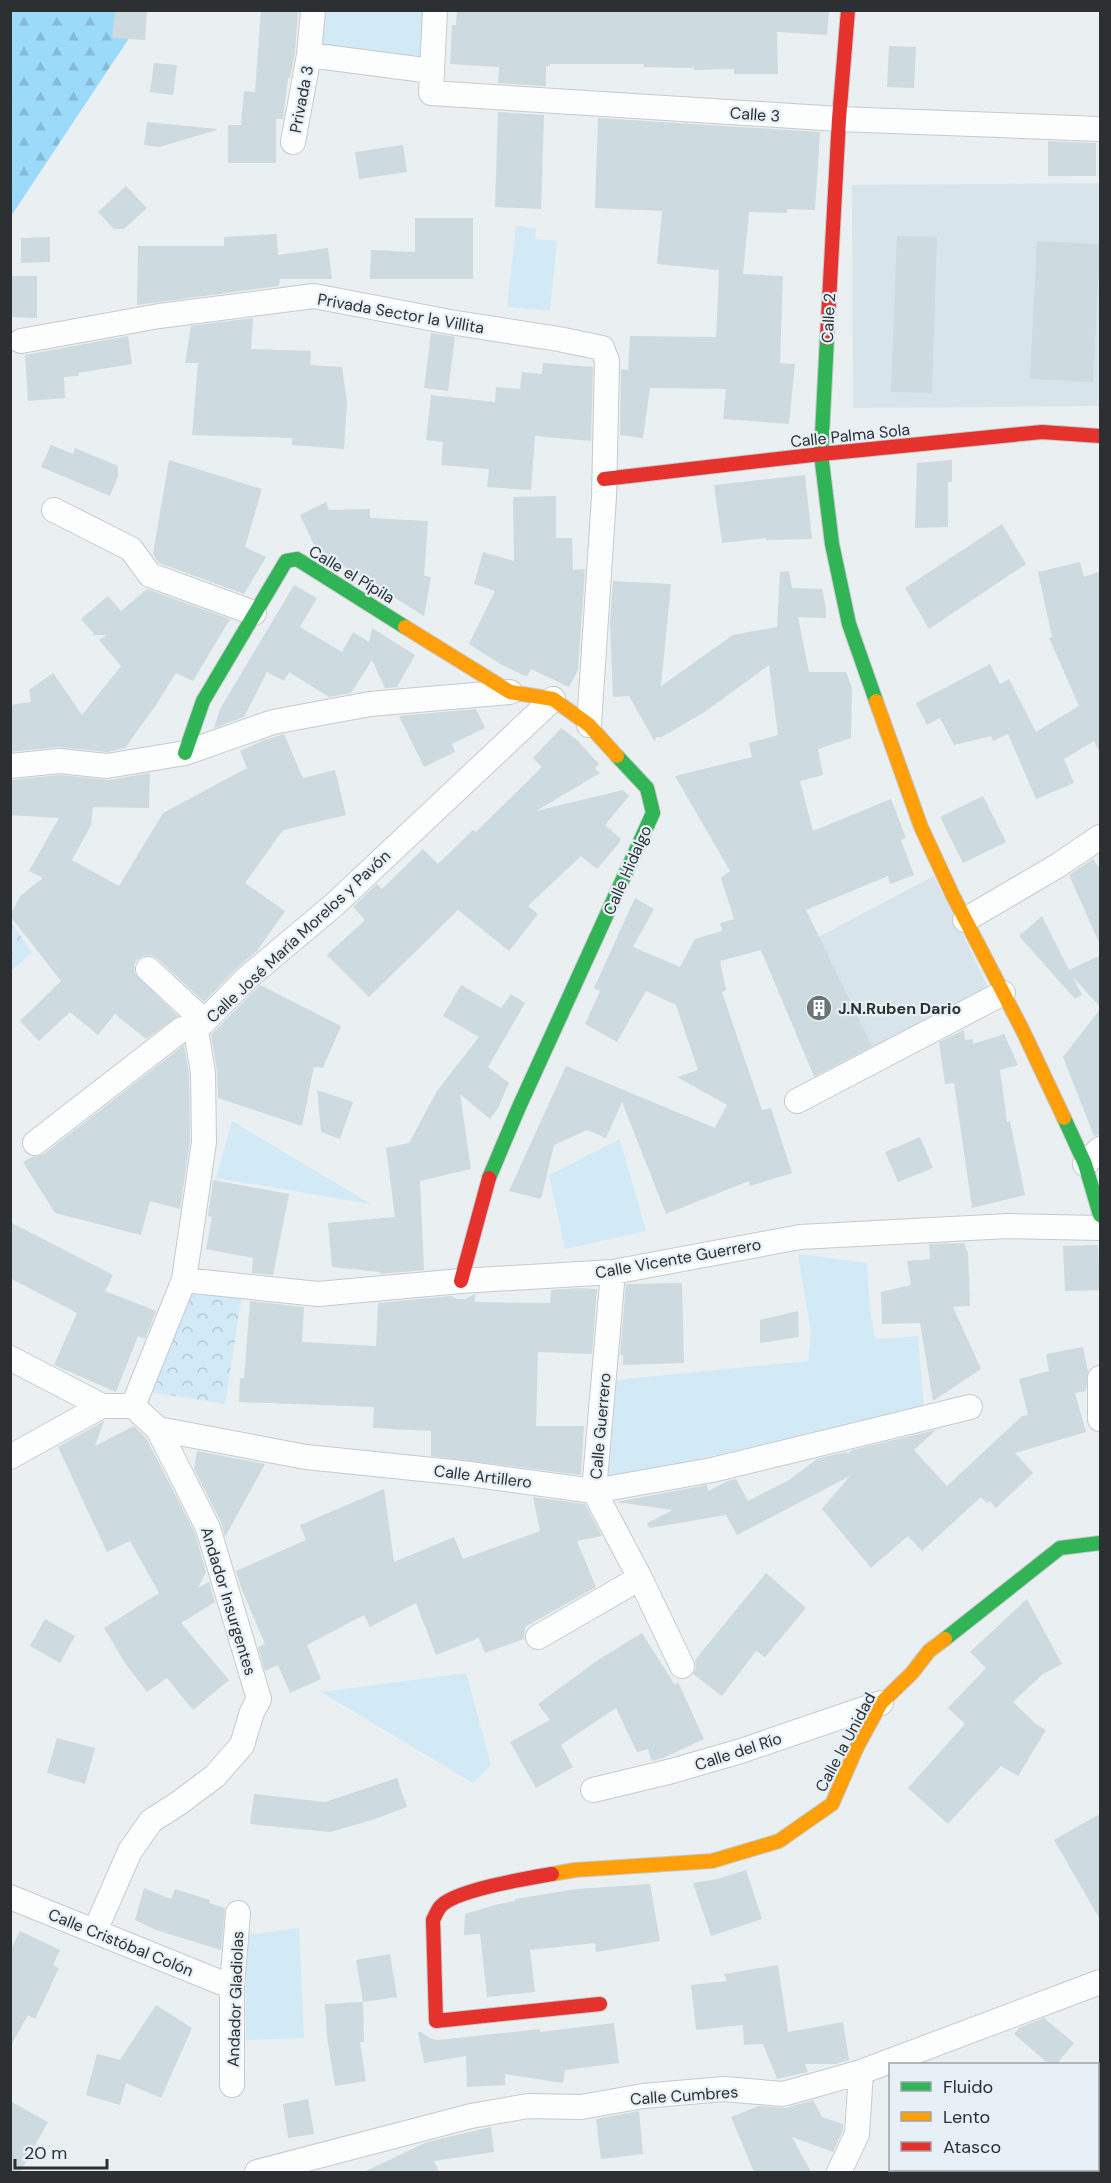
<svg xmlns="http://www.w3.org/2000/svg" width="1111" height="2183" font-family="'DM Sans',sans-serif">
	<style>
		.built { fill: #d8e4eb }
		.grass { fill: #d2eaf6 }
		.forest { fill: url(#forest-firs) }
		.park { fill: url(#park-crowns) }
		.building { fill: #cddae0 }
		.lines { fill: none; stroke-linecap: round; stroke-linejoin: round }
		.street-casing { stroke: #c6cacd; stroke-width: 26 }
		.fast-casing { stroke: #c6cacd; stroke-width: 16 }
		.slow-casing { stroke: #c6cacd; stroke-width: 16 }
		.jam-casing { stroke: #c6cacd; stroke-width: 16 }
		.street { stroke: #fcfdfd; stroke-width: 24 }
		.fast { stroke: #30b455; stroke-width: 14 }
		.slow { stroke: #ff9f0a; stroke-width: 14 }
		.jam { stroke: #e5322d; stroke-width: 14 }
		.labels { text-anchor: middle; stroke-width: 4.5; stroke-linejoin: round; paint-order: stroke }
		.street-label { font-size: 16px; fill: #2c3032; stroke: #e6f0f6 }
		.poi-label { font-size: 16px; font-weight: bold; fill: #2c3032; stroke: #e6f0f6; text-anchor: start }
	</style>
	<defs>
		<pattern id="forest-firs" width="22" height="20" patternUnits="userSpaceOnUse" patternTransform="scale(1.5)"><rect width="22" height="20" fill="#9bdaf8"/><path d="M5 1l3.5 6h-7zM16 11l3.5 6h-7z" fill="#86bbd5"/></pattern>
		<pattern id="park-crowns" width="20" height="18" patternUnits="userSpaceOnUse" patternTransform="scale(1.5)"><rect width="20" height="18" fill="#d2eaf6"/><path d="M2 6a3 3 0 1 1 6 0M12 15a3 3 0 1 1 6 0" fill="none" stroke="#b4c9d3"/></pattern>
	</defs>
	<rect width="100%" height="100%" fill="#eaeff2"/>
	<path class="built" d="M1100,183V406L853,408L852,185Z
		M934,876L988,987L816,1081L767,964Z"/>
	<path class="grass" d="M316,11H428L424,60L313,43Z
		M516,226L536,228L535,239L557,241L550,311L507,307Z
		M232,1121L371,1204L216,1178Z
		M620,1139L646,1231L565,1249L549,1175Z
		M798,1254L867,1263L870,1309L875,1339L918,1336L924,1409L606,1479L616,1380L808,1361L811,1333Z
		M466,1673L491,1765L473,1783L321,1692Z
		M299,1928L304,2038L246,2040V1935Z"/>
	<path class="forest" d="M11,11H147L11,216Z"/>
	<path class="park" d="M11,923L32,952L11,971Z
		M185,1287L243,1289L225,1404L151,1392Z"/>
	<path class="building" d="M115,10H147L145,40L112,38Z
		M261,10H298L295,53L290,78H288L283,119H276V163H228V125H241L244,91L255,92Z
		M457,10H829L827,35L777,32L778,74H734V69L694,70V68L643,67L644,64H550V66H546V86L498,83L499,67L450,64L452,25H456Z
		M889,46L916,47L914,88L887,87Z
		M154,63L177,65L173,95L150,92Z
		M498,112L544,115L541,209L495,207Z
		M598,118L820,132L815,210L787,209V213L749,212L743,274L783,276L780,363L795,364L789,424L723,419L726,389L650,388L643,438L620,435L621,369L628,370L630,336L716,337L719,270L657,264L662,211L595,208Z
		M147,122L217,129V130L159,147L144,145Z
		M1048,141L1096,143V176H1048Z
		M403,145L407,172L359,179L355,152Z
		M126,186L147,208L124,229H114L98,212Z
		M415,218H473V279H370L371,250L415,252Z
		M277,234L278,255L328,248L332,279H280L279,286L137,305L138,246H224V237Z
		M897,236L937,237L932,393L891,392Z
		M50,237V262L21,263V238Z
		M1037,241L1100,244L1093,382L1030,379Z
		M10,276H37V318L10,317Z
		M253,318L251,349L311,351L310,365L342,367L347,402L344,449L292,445V438L192,435L198,363H185L191,326Z
		M431,333L455,337L448,391L424,388Z
		M128,336L132,364L78,373L79,376L64,377L65,398L28,401L25,355Z
		M543,363L593,367L591,441L535,436L531,490L487,487L489,469L441,465L443,442L426,440L431,395L495,402L496,387L520,389L522,372L542,374Z
		M51,445L73,454L75,448L118,466V476L110,496L41,467Z
		M169,460L262,489L245,547L266,557L244,594L159,563L153,554Z
		M952,460V482H948V527L915,528L917,463Z
		M805,475L812,539L766,540V538L722,543L714,485Z
		M556,496V538H572L573,570L585,569L578,670L569,687L531,669L527,676L523,675L502,665L469,644L495,591L474,584L483,552L514,561L513,497Z
		M326,502L329,510L370,509V518L428,521L424,576L431,577L424,616L316,549L300,515Z
		M1002,524L1026,564L929,629L905,588Z
		M1080,562L1084,577L1101,571V756L1094,741L1064,759L1074,783L1036,799L1008,734L993,741L991,736L954,745L940,718L927,725L916,703L990,664L1000,684L1009,679L1036,732L1079,706L1049,638L1052,637L1038,572Z
		M789,571L792,588L822,589L826,608V618L798,617L809,672H846L852,688L851,738L818,749L823,775L800,781L813,831L891,799L906,838L901,840L914,875L890,884L888,876L806,910L872,1046L814,1076L761,950L720,961L726,990L722,992L762,1110L771,1108L792,1173L750,1186L749,1181L666,1214L622,1102L606,1138L587,1130L554,1145L541,1199L509,1191L566,1066L715,1128L727,1105L677,1077L698,1070L676,1005L646,991L617,1042L585,1024L600,991L594,988L635,898L654,909L633,947L680,967L695,939L722,931L720,923L734,919L721,878L730,871L675,776L752,757L749,743L778,735L769,665L706,711L662,737H656L655,742L629,696L613,697L610,623L613,581L671,584L661,686L733,635L777,627L780,572Z
		M294,585L317,598L300,627L342,652L353,632L369,642L372,628L415,655L397,687L385,688L372,660L351,693L329,697L289,672L284,681L267,672L244,717L214,728L220,709Z
		M147,589L230,619L193,681L176,673L156,705L125,748L107,752L58,747L10,752V705L31,702L29,690L53,673L82,715L121,666L99,640L107,635H92L94,634L81,619L108,596L121,611Z
		M476,709L485,728L452,744L455,752L424,767L399,716Z
		M561,728L576,739L599,764L595,768L600,773L536,811L623,790L629,796L605,825L621,839L618,844L597,869L581,856L528,906L538,914L509,951L458,910L369,997L327,955L365,920L353,907L377,884L382,889L423,849L438,864L473,830L476,832L542,767L533,758Z
		M284,734L303,778L335,770L346,815L283,830L245,883L285,911L257,951L237,968L204,1002L158,959L151,955L143,956L137,960L134,965L135,974L178,1016L146,1039L115,1014L98,1035L70,1012L39,1041L20,1021L61,981L10,916L20,896L43,878L29,871L59,818L10,815V780L59,775L109,780L150,773L149,808L93,807L91,825L72,860L119,886L163,813L247,768L240,751L264,740Z
		M983,796L1006,842L963,863L940,817Z
		M1093,859L1101,870V947L1069,875Z
		M1042,916L1069,970L1101,955V1008L1073,977L1082,995L1075,999L1019,936Z
		M260,985L341,1026L323,1068L314,1067L302,1126L218,1098L217,1071L211,1035Z
		M461,985L501,1008L511,994L525,1003L488,1067L509,1083L498,1108L490,1119L460,1094L471,1169L420,1181L424,1270L380,1274V1272L332,1267L328,1223L395,1217L386,1148L409,1143L437,1091L479,1037L443,1016Z
		M1101,1008V1135L1094,1136L1063,1057Z
		M964,1030L965,1040L973,1039V1044L1004,1034L1018,1065L1000,1070L1007,1122L1010,1121L1025,1195L972,1208L954,1083L945,1084L939,1042Z
		M184,1045L189,1074L190,1141L180,1209L150,1201L141,1235L55,1213L23,1162L32,1157L44,1154Z
		M317,1090L353,1102L340,1139L321,1132Z
		M920,1137L933,1168L898,1182L885,1152Z
		M213,1180L289,1194L273,1275L252,1273L253,1258L206,1249L212,1217L208,1216Z
		M10,1222L113,1275L105,1291L156,1311L145,1339L138,1336L116,1392L54,1365L77,1313L10,1278Z
		M964,1243L968,1253L970,1306L953,1307L981,1369L933,1401L920,1323L882,1324L881,1292L911,1285L907,1261L930,1259L929,1244Z
		M1098,1245L1100,1290L1065,1291L1063,1246Z
		M682,1283L684,1363L623,1365V1355H620L626,1284Z
		M579,1288L597,1289L592,1354L538,1352L536,1426H584L581,1475L431,1456V1431L373,1428L374,1407L239,1402L240,1378H244L250,1301L304,1307L302,1342L376,1346L378,1303L451,1296L457,1299H465L475,1294V1302L550,1303L551,1290Z
		M798,1311L799,1337L760,1343V1320Z
		M1083,1347L1088,1371L1086,1391L1075,1393L1086,1432L1015,1453L1033,1473L996,1508L990,1501L987,1503L981,1497L922,1551L908,1536L871,1568L822,1509L850,1476L737,1535L726,1515L649,1528L647,1523L673,1510L616,1502L707,1485L708,1491L728,1481L736,1479L748,1501L789,1480L817,1459L846,1452L848,1454L852,1450L936,1430L914,1450L947,1486L1022,1416L1028,1415L1019,1379L1049,1371L1046,1354Z
		M104,1421L95,1446L134,1426L146,1438L195,1533L206,1572L198,1588L209,1582L215,1602L181,1623L229,1680L193,1710L167,1678L147,1692L125,1663L104,1628L159,1593L130,1541L107,1552L58,1447Z
		M197,1451L265,1464L225,1537L221,1522L194,1469Z
		M384,1489L394,1562L454,1537L463,1559L540,1531L533,1497L585,1504L602,1536L577,1541L596,1587L525,1627L524,1639L485,1653L479,1638L436,1655L416,1603L370,1627L364,1615L307,1645L321,1679L290,1693L278,1665L265,1671L258,1647L265,1644L241,1587L236,1571L306,1540L300,1525Z
		M766,1573L806,1608L765,1657L756,1651L722,1696L693,1674L696,1668L695,1660Z
		M1027,1599L1062,1664L1043,1674L1013,1702L1036,1724L1046,1730L1018,1776L1001,1766L948,1824L908,1788L965,1724L948,1708L986,1668L970,1652Z
		M45,1619L75,1636L60,1663L30,1646Z
		M642,1633L675,1685L678,1682L704,1739L663,1758L652,1761L648,1749L637,1752L616,1708L561,1745L573,1767L536,1788L510,1742L550,1720L538,1704L598,1660Z
		M57,1738L95,1748L85,1784L47,1773Z
		M397,1778L407,1807L372,1820L330,1832L250,1824L254,1794L325,1802Z
		M1101,1813V1921L1054,1840Z
		M746,1870L762,1919L711,1936L693,1883L717,1879Z
		M650,1884L660,1941L596,1952L595,1943L530,1950L535,1992L487,1997L480,1934L464,1935L465,1914L499,1904L515,1901V1899L577,1889Z
		M144,1888L171,1899L175,1889L210,1900L209,1903L225,1908L221,1950L156,1930L135,1920Z
		M20,1931L60,1950L53,1965L59,1968L35,2019L28,2015L10,2047V1951Z
		M390,1954L397,1997L363,2002L356,1960Z
		M778,1965L788,2032L843,2022L849,2060L835,2064H805L808,2072L777,2079L763,2044L744,2045L743,2025L696,2030L691,1985L727,1981L724,1974Z
		M363,2002L364,2042H360L366,2081L335,2086L327,2037L325,2004Z
		M156,2005L192,2028L161,2098L126,2083L120,2105L86,2095L97,2054L120,2060Z
		M1044,2018L1074,2043L1057,2064H1049L1014,2034L1019,2028Z
		M614,2023L619,2063L565,2070L563,2083L505,2074V2085L467,2087L466,2056L424,2063L418,2032H421L429,2038L438,2040L540,2029V2032Z
		M308,2099L314,2134L288,2138L283,2104Z
		M813,2100L822,2117L843,2124V2130L833,2152L792,2137L811,2172H754L731,2117L759,2106L786,2108Z
		M10,2101L48,2122L20,2172H10Z
		M639,2111L643,2154L601,2159L596,2119Z
		M491,2127L494,2152L434,2161L439,2172H364L427,2142Z"/>
	<g class="lines">
		<g class="street-casing">
			<path id="street" d="M435,10L431,93L839,119L1100,129
				M309,55L432,71
				M293,142L309,55L313,10
				M21,341L159,316L314,296L450,322L559,339L602,348L607,361L604,497L589,725
				M54,510L131,549L150,575L254,613
				M10,766L59,761L107,766L185,753L273,722L370,704L510,692
				M965,920L1057,866L1100,837
				M148,969L204,1021
				M196,1030L247,978L335,904L553,699
				M797,1101L1003,993
				M35,1143L182,1029L196,1030
				M1085,1164L1100,1149
				M613,1272L594,1491L640,1578L682,1666
				M184,1280L318,1294L461,1281L613,1272L800,1237L1008,1226L1100,1228
				M10,1358L102,1406H133L158,1429L306,1457L462,1473L594,1491L712,1470L970,1407
				M1100,1378V1419
				M133,1406L184,1280L204,1142L203,1073L196,1030
				M10,1457L102,1406
				M538,1637L640,1578
				M593,1790L672,1771L741,1751L881,1703
				M10,1897L232,1987
				M95,1931L130,1851L151,1821L179,1803L215,1776L242,1745L252,1712L259,1699L208,1528L158,1429
				M232,2085V1987L238,1913
				M257,2172L471,2116L528,2106L581,2107L643,2096L724,2089L783,2094L861,2072L1100,1982
				M839,2172L857,2134L861,2072"/>
		</g>
		<g class="fast-casing">
			<path id="fast" d="M827,338L821,454L832,544L849,624L876,701
				M185,753L203,701L286,561L297,559L405,627
				M1064,1118L1085,1164L1100,1215
				M489,1178L519,1107L653,813L647,788L617,756
				M945,1639L1060,1548L1100,1543"/>
		</g>
		<g class="slow-casing">
			<path id="slow" d="M405,627L510,692L553,699L589,725L617,756
				M876,701L921,827L953,896L1023,1031L1064,1118
				M552,1874L575,1870L712,1861L779,1841L832,1804L857,1747L881,1703L912,1673L929,1651L945,1639"/>
		</g>
		<g class="jam-casing">
			<path id="jam" d="M827,338L839,119L848,10
				M604,479L821,454L1042,432L1100,436
				M461,1281L489,1178
				M552,1874C529,1878 454,1890 440,1907C437,1911 435,1916 433,1920L436,2021L600,2004"/>
		</g>
		<use href="#street" class="street"/>
		<use href="#fast" class="fast"/>
		<use href="#slow" class="slow"/>
		<use href="#jam" class="jam"/>
	</g>
	<defs>
		<g id="building-disc" transform="scale(1.35)"><circle r="9.5" fill="#6e7375" stroke="#e6f0f6"/><path d="M-4-6H4V6H1V3H-1V6H-4ZM-2.5-4.3h1.7v1.8h-1.7ZM.8-4.3h1.7v1.8H.8ZM-2.5-1h1.7V.8h-1.7ZM.8-1h1.7V.8H.8Z" fill="#fff"/></g>
	</defs>
	<g fill-rule="evenodd">
		<use href="#building-disc" x="819" y="1008"/>
	</g>
	<g class="labels">
		<g class="street-label">
			<text transform="translate(301 99) rotate(-79)" y="6">Privada 3</text>
			<text transform="translate(755 114) rotate(4)" y="6">Calle 3</text>
			<text transform="translate(401 313) rotate(10)" y="6">Privada Sector la Villita</text>
			<text transform="translate(828 318) rotate(-87)" y="6">Calle 2</text>
			<text transform="translate(850 435) rotate(-6)" y="6">Calle Palma Sola</text>
			<text transform="translate(352 574) rotate(31)" y="6">Calle el Pípila</text>
			<text transform="translate(627 870) rotate(-66)" y="6">Calle Hidalgo</text>
			<text transform="translate(298 936) rotate(-43)" y="6">Calle José María Morelos y Pavón</text>
			<text transform="translate(678 1258) rotate(-10)" y="6">Calle Vicente Guerrero</text>
			<text transform="translate(600 1426) rotate(-85)" y="6">Calle Guerrero</text>
			<text transform="translate(483 1476) rotate(7)" y="6">Calle Artillero</text>
			<text transform="translate(229 1601) rotate(73)" y="6">Andador Insurgentes</text>
			<text transform="translate(845 1742) rotate(-62)" y="6">Calle la Unidad</text>
			<text transform="translate(738 1751) rotate(-18)" y="6">Calle del Río</text>
			<text transform="translate(121 1942) rotate(22)" y="6">Calle Cristóbal Colón</text>
			<text transform="translate(235 1999) rotate(-88)" y="6">Andador Gladiolas</text>
			<text transform="translate(684 2095) rotate(-4)" y="6">Calle Cumbres</text>
		</g>
		<g class="poi-label">
			<text x="838" y="1014">J.N.Ruben Dario</text>
		</g>
	</g>
	<rect width="1111" height="2183" fill="none" stroke="#2c3032" stroke-width="24"/>
	<rect x="889" y="2063" width="210" height="108" fill="#e6f0f6" stroke="#9ca3a8" stroke-width="1.5"/>
	<rect x="901" y="2082" width="30" height="9" fill="#30b455" stroke="#9ca3a8" stroke-width="1.5"/>
	<text x="943" y="2093" font-size="18" fill="#2c3032">Fluido</text>
	<rect x="901" y="2112" width="30" height="9" fill="#ff9f0a" stroke="#9ca3a8" stroke-width="1.5"/>
	<text x="943" y="2123" font-size="18" fill="#2c3032">Lento</text>
	<rect x="901" y="2142" width="30" height="9" fill="#e5322d" stroke="#9ca3a8" stroke-width="1.5"/>
	<text x="943" y="2153" font-size="18" fill="#2c3032">Atasco</text>
	<path d="M15 2159v9h92v-9" fill="none" stroke="#2c3032" stroke-width="3"/>
	<text x="24" y="2159" font-size="18" fill="#2c3032" stroke="#e6f0f6" stroke-width="4.5" paint-order="stroke">20 m</text>
</svg>
